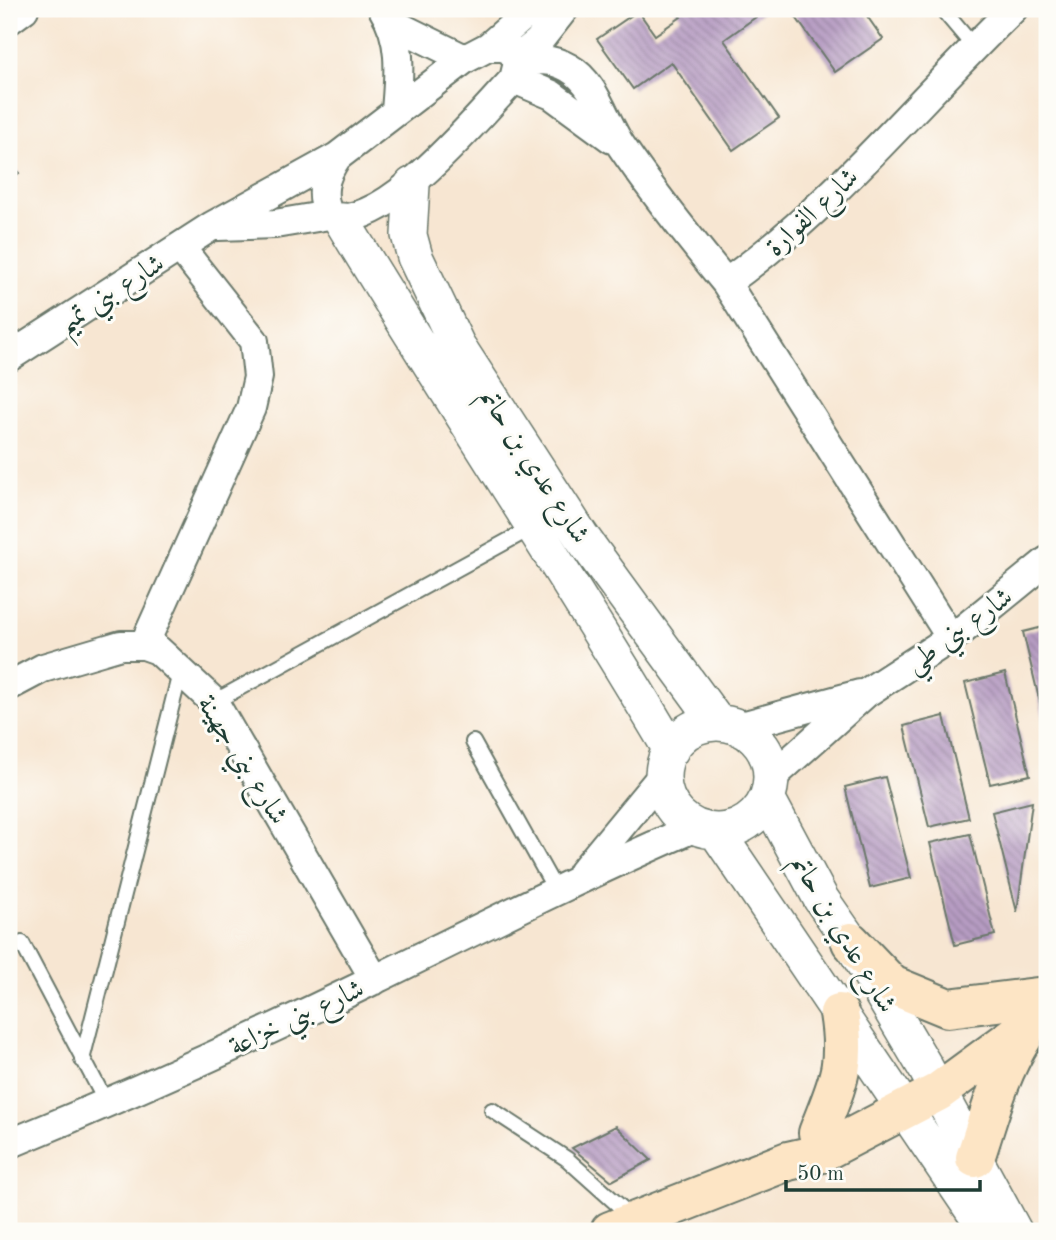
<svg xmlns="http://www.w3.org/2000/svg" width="1056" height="1240" font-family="'Old Standard TT',Amiri,serif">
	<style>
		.building { fill: url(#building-back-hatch) }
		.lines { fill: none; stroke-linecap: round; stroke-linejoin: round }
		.service-casing { stroke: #6b786b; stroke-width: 18 }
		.minor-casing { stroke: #6b786b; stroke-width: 32 }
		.tertiary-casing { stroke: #6b786b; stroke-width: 38 }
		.secondary-casing { stroke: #6b786b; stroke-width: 42 }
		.service { stroke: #fff; stroke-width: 14 }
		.minor { stroke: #fff; stroke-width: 28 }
		.tertiary { stroke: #fff; stroke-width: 35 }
		.secondary { stroke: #fde5c5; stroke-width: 38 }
		.labels { text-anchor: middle; stroke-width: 6; stroke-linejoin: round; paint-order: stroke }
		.street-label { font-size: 28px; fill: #1f3d34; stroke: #fdfcf7 }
	</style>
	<defs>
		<pattern id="building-back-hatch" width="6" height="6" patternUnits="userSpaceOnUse" patternTransform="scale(1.75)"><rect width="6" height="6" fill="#b69bc2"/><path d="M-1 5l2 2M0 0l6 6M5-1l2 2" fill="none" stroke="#93809e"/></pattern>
	</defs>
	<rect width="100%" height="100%" fill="#fdfcf7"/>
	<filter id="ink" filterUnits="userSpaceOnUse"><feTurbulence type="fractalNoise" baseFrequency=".0143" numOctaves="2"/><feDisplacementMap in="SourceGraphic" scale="14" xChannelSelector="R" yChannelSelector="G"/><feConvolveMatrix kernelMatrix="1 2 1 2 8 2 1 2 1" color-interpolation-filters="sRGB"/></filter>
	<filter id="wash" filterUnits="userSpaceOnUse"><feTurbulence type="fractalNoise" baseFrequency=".00686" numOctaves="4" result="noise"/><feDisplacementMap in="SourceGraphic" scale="28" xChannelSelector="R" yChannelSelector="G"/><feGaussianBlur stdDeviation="1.57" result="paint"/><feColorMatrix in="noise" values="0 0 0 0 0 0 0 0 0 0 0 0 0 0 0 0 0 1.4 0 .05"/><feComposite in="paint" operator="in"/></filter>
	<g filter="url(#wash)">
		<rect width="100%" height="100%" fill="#f7e6d2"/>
		<g id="blocks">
			<path class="building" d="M674,9H767L724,40L779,118L733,150L671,62L633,89L597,39L638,11L655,35L681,17Z
				M790,9H862L883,39L835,72Z
				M9,159L19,173L9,180Z
				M1047,626V728H1046L1023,632Z
				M1005,673L1030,775L990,784L965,683Z
				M944,716L969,818L929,827L904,726Z
				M885,777L911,878L870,888L845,787Z
				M1032,802L1017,912L992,812Z
				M970,834L995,935L955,945L930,843Z
				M616,1126L651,1160L612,1181L572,1148Z"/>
		</g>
	</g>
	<g filter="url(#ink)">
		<use href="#blocks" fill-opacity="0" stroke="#6b786b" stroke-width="2"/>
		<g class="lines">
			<g class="service-casing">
				<path id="service" d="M942,9L974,47
					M214,702L533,527
					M473,742L555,889
					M22,943L107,1104
					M82,1060L181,669
					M492,1110L567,1159L634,1219"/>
			</g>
			<g class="minor-casing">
				<path id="minor" d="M383,9C403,40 399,75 396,111
					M9,20L24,9
					M392,23L465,59
					M488,47H503L512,51L518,63L514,79C480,114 380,238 329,215C319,194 324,176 337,157L465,59Z
					M488,47L532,9
					M517,59L538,42L564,9
					M518,63C536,59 552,58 569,68C596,83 605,123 622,147C654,194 690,239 726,283C834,206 918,100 1013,9
					M514,79L552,95L612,139
					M218,226L275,224L329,215
					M726,283L951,638
					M9,357L212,226L337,157
					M144,645L251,408L258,377L254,341L180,247
					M9,686L43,668L121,645H144L158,650L214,702L375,980
					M738,727L860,694
					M771,778L866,693L960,632L1047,561
					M582,873L662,776
					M9,1144C133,1093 255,1038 376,979C482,927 587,874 696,827"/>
			</g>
			<g class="tertiary-casing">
				<path id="tertiary" d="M412,185L409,235L415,257L457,345L581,536L717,722
					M342,221C449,399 566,571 671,750
					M663 777a54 54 0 1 1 108 0a54 54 0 1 1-108 0Z
					M767,798L821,899L851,942L925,1067L1014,1231
					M716,831L987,1231"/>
			</g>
			<g class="secondary-casing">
				<path id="secondary" d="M851,942L892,985L948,1008L1037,997
					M818,1133C837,1083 848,1068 839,1013
					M975,1158C990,1114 998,1077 1023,1037
					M610,1231L788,1161L819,1154L938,1092L1047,1012"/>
			</g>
			<use href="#service" class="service"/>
			<use href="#minor" class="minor"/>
			<use href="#tertiary" class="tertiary"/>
			<use href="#secondary" class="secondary"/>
		</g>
	</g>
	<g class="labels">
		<g class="street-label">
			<text transform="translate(811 211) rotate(-43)" y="10">شارع الفوارة</text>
			<text transform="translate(110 292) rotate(-33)" y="10">شارع بني تميم</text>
			<text transform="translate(536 465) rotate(57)" y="10">شارع عدي بن حاتم</text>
			<text transform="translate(958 629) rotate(-36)" y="10">شارع بني طي</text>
			<text transform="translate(244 759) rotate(58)" y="10">شارع بني جهينة</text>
			<text transform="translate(845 933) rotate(59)" y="10">شارع عدي بن حاتم</text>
			<text transform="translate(296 1016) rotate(-25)" y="10">شارع بني خزاعة</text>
		</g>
	</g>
	<rect width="1056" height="1240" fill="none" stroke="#fdfcf7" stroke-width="35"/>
	<path d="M786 1180v10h194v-10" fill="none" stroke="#1f3d34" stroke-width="3.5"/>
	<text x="797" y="1180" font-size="21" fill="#1f3d34" stroke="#fdfcf7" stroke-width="5" paint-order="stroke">50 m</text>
</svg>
